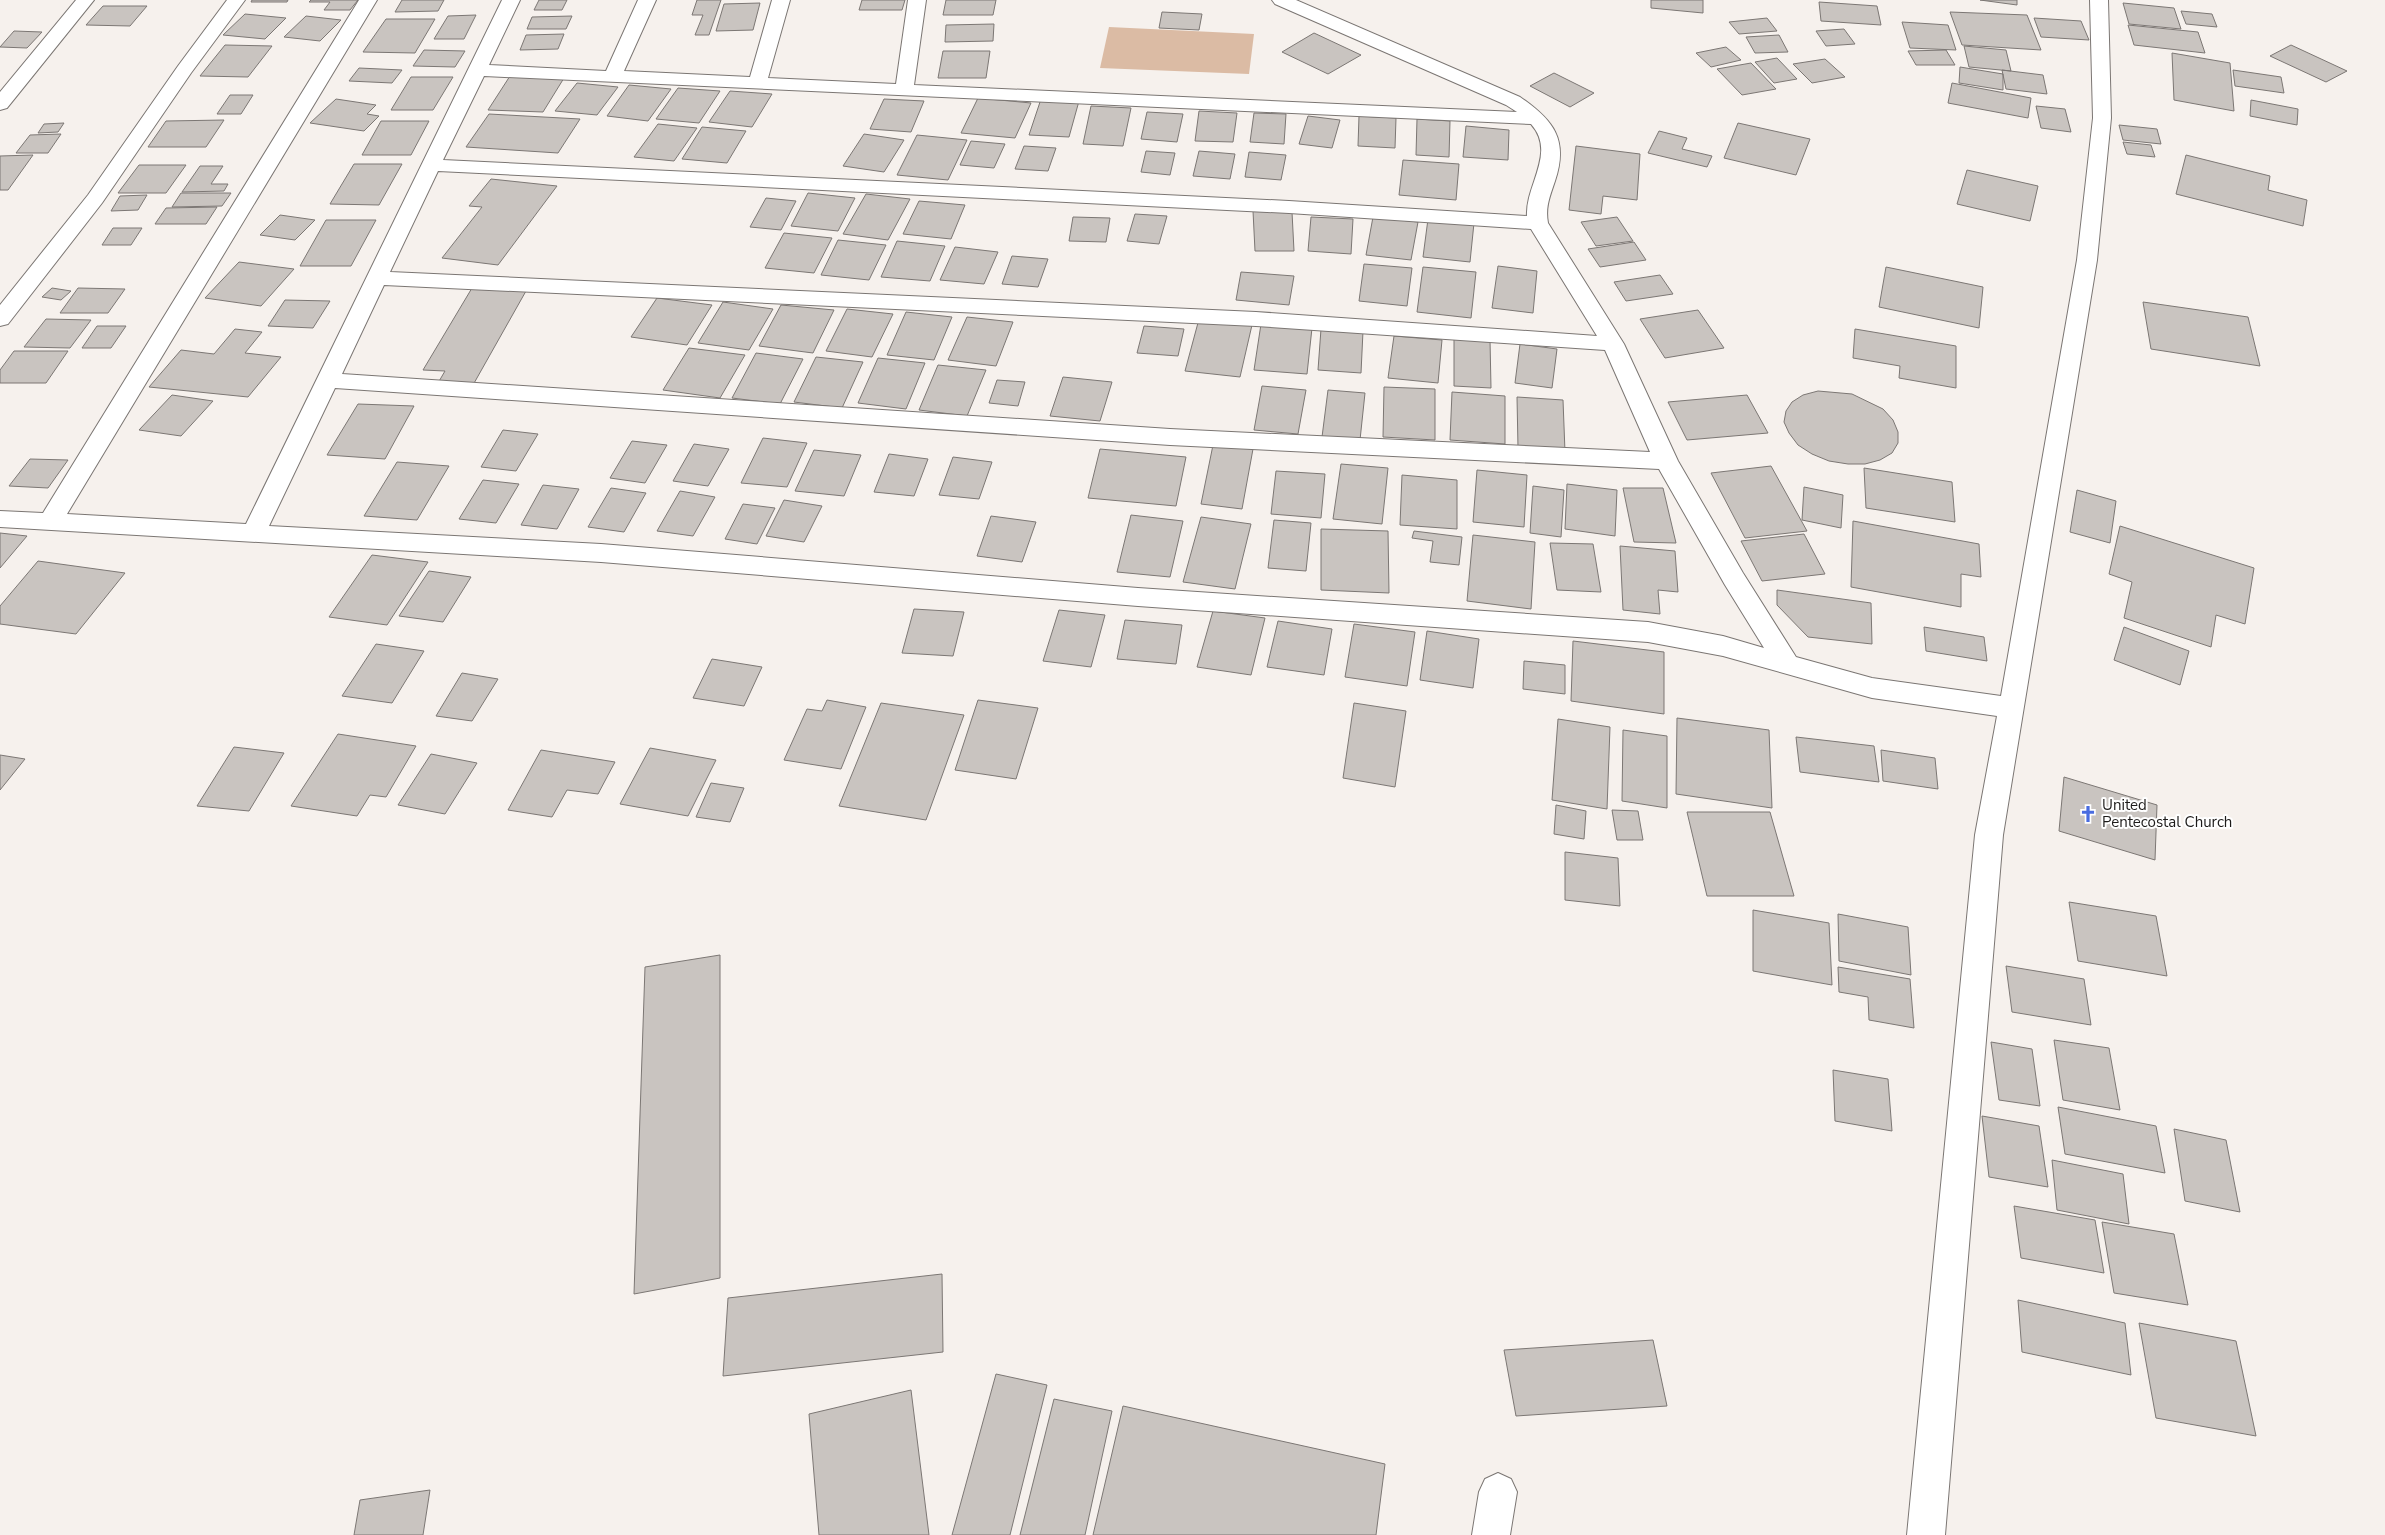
<svg xmlns="http://www.w3.org/2000/svg" width="2385" height="1535" font-family="'Nunito Sans',sans-serif">
	<style>
		.green { fill: #dbbba4 }
		.building { fill: #c9c4c0; stroke: #7c7774 }
		.lines { fill: none; stroke-linecap: round; stroke-linejoin: round }
		.minor-casing { stroke: #7b7673; stroke-width: 2 }
		.minor { fill: #fff; fill-rule: evenodd }
		.labels { text-anchor: middle; stroke-width: 4; stroke-linejoin: round; paint-order: stroke }
		.poi-label { font-size: 15px; fill: #1d1b1a; stroke: #fff; text-anchor: start }
	</style>
	<rect width="100%" height="100%" fill="#f6f1ed"/>
	<path class="green" d="M1109,27L1254,34L1249,74L1100,68Z"/>
	<path class="building" d="M252,0H288L287,2H251Z
		M311,0H358L350,10H324L330,2H309Z
		M402,0H444L438,11L395,12Z
		M539,0H567L562,10H534Z
		M697,0H721L709,35H695L703,15H692Z
		M862,0H905L902,10H859Z
		M946,0H996L993,15H943Z
		M1651,0H1703V13L1651,8Z
		M1980,0H2017V5Z
		M1819,2L1877,6L1881,25L1821,21Z
		M760,3L753,30L716,31L724,4Z
		M2123,3L2174,8L2181,29L2129,24Z
		M103,6H147L130,26L86,25Z
		M2181,11L2212,14L2217,27L2186,24Z
		M1162,12L1202,14L1199,30L1159,28Z
		M1950,12L2027,15L2041,50L1962,45Z
		M245,14L286,18L265,39L223,35Z
		M476,15L464,39H434L448,16Z
		M306,16L341,20L320,41L284,37Z
		M572,16L566,29H527L532,17Z
		M1767,18L1777,31L1739,34L1729,22Z
		M2034,18L2081,21L2089,40L2041,37Z
		M386,19H435L415,53L363,52Z
		M1902,22L1948,25L1956,50L1910,48Z
		M994,24L993,41L945,42L946,25Z
		M2128,25L2198,32L2205,53L2134,45Z
		M1844,29L1855,44L1826,46L1816,31Z
		M14,31L42,32L27,48L0,47Z
		M1314,33L1361,55L1328,74L1282,52Z
		M564,34L558,49L520,50L526,35Z
		M1779,35L1788,52L1755,53L1746,37Z
		M225,45L272,46L248,77L200,76Z
		M2291,45L2347,71L2326,82L2270,56Z
		M1964,46L2006,50L2011,71L1969,67Z
		M1726,47L1741,60L1711,67L1696,53Z
		M424,50L465,51L455,67L413,66Z
		M1946,50L1955,65H1916L1908,51Z
		M943,51H990L986,78H938Z
		M2172,53L2230,63L2234,111L2174,100Z
		M1777,58L1797,79L1774,83L1755,62Z
		M1825,59L1845,77L1812,83L1793,64Z
		M1751,63L1776,89L1742,95L1717,69Z
		M1960,67L2003,74V90L1959,83Z
		M359,68L402,70L392,83L349,81Z
		M2002,70L2043,75L2047,94L2006,89Z
		M2233,70L2281,77L2284,93L2235,86Z
		M1554,73L1594,93L1570,107L1530,86Z
		M510,76L564,78L543,112L488,110Z
		M411,77H453L433,110H391Z
		M577,83L618,87L597,115L555,111Z
		M1952,83L2031,98L2028,118L1948,103Z
		M629,85L671,89L648,121L607,116Z
		M678,88L720,91L699,123L656,119Z
		M730,91L772,94L752,127L709,122Z
		M230,95H253L241,114H217Z
		M978,98L1031,103L1015,138L961,133Z
		M336,99L376,105L367,114L379,116L364,131L310,123Z
		M884,99L924,101L911,132L870,129Z
		M1041,99L1079,101L1069,137L1029,135Z
		M2251,100L2298,109L2297,125L2250,116Z
		M1091,106L1131,108L1123,146L1083,144Z
		M2036,106L2065,109L2071,132L2041,128Z
		M1199,111L1237,113L1233,142L1195,141Z
		M1147,112L1183,114L1177,142L1141,139Z
		M1254,113L1286,114L1284,144L1250,142Z
		M489,114L580,119L558,153L466,147Z
		M1308,116L1340,120L1332,148L1299,144Z
		M1359,116L1396,118L1395,148L1358,146Z
		M1417,119L1450,121L1449,157L1416,155Z
		M224,120L206,147H148L166,121Z
		M381,121H429L411,155H362Z
		M64,123L58,132L38,133L44,124Z
		M1738,123L1810,139L1796,175L1724,158Z
		M658,124L697,128L674,161L634,157Z
		M2119,125L2157,129L2161,144L2123,140Z
		M1466,126L1509,130L1508,160L1463,157Z
		M702,127L746,131L727,163L682,159Z
		M1659,131L1687,138L1682,149L1712,156L1707,167L1648,153Z
		M61,134L48,153H16L30,135Z
		M864,134L904,140L884,172L843,166Z
		M917,135L967,140L948,180L897,175Z
		M971,141L1005,144L994,168L960,165Z
		M2123,142L2151,145L2155,157L2127,154Z
		M1024,146L1056,148L1048,171L1015,169Z
		M1576,146L1640,154L1637,200L1603,196L1601,214L1569,210Z
		M1146,151L1175,153L1170,175L1141,172Z
		M1199,151L1235,154L1230,179L1193,176Z
		M1249,152L1286,155L1281,180L1245,177Z
		M33,155L8,190H0V156Z
		M2186,155L2270,176L2268,190L2307,200L2303,226L2176,194Z
		M1403,160L1459,164L1456,200L1399,195Z
		M354,164H402L379,205L330,204Z
		M139,165H186L166,193H118Z
		M200,166H223L211,184H228L224,191L182,192Z
		M1967,170L2038,186L2030,221L1957,204Z
		M491,179L557,186L498,265L442,258L482,207L469,206Z
		M181,193H231L222,206L172,207Z
		M808,193L855,198L838,231L791,226Z
		M866,194L910,199L888,240L843,234Z
		M147,195L138,210L111,211L120,196Z
		M766,198L796,201L781,230L750,227Z
		M919,201L965,205L951,239L903,234Z
		M217,207L206,224H155L166,208Z
		M1253,211L1292,212L1294,251H1255Z
		M1135,214L1167,216L1159,244L1127,241Z
		M280,215L315,220L295,240L260,235Z
		M1073,217L1110,218L1106,242L1069,241Z
		M1311,217L1353,219L1351,254L1308,251Z
		M1373,217L1418,222L1411,260L1366,255Z
		M1617,217L1633,241L1596,246L1581,222Z
		M1428,219L1474,223L1470,262L1423,257Z
		M326,220H376L351,266H300Z
		M113,228H142L131,245H102Z
		M784,233L832,238L814,273L765,268Z
		M838,240L886,245L869,280L821,275Z
		M897,241L945,246L930,281L881,277Z
		M1634,242L1646,260L1600,267L1588,249Z
		M955,247L998,252L984,284L940,280Z
		M1012,256L1048,259L1038,287L1002,284Z
		M239,262L294,269L261,306L205,298Z
		M1364,264L1412,268L1407,306L1359,301Z
		M1498,266L1537,271L1533,313L1492,308Z
		M1423,267L1476,272L1471,318L1417,312Z
		M1886,267L1983,287L1979,328L1879,307Z
		M1241,272L1294,276L1289,305L1236,300Z
		M1660,275L1673,294L1626,301L1614,282Z
		M52,288L71,291L61,300L42,297Z
		M78,288L125,289L108,313H60Z
		M472,288L526,291L473,385L438,383L445,371L423,370Z
		M657,298L712,305L687,345L631,337Z
		M285,300L330,301L313,328L268,326Z
		M723,302L773,309L749,350L698,343Z
		M2143,302L2248,317L2260,366L2151,349Z
		M781,305L834,310L813,353L759,346Z
		M847,309L893,314L872,357L826,351Z
		M1698,310L1724,348L1665,358L1640,319Z
		M906,312L952,317L934,360L887,355Z
		M967,317L1013,322L996,366L948,360Z
		M46,319L91,320L70,348L24,347Z
		M1199,319L1252,325L1240,377L1185,371Z
		M1261,324L1312,328L1307,374L1254,370Z
		M97,326H126L111,348H82Z
		M1144,326L1184,329L1178,356L1137,353Z
		M235,329L262,332L245,353L281,357L248,397L149,387L181,350L214,354Z
		M1321,329L1363,331L1361,373L1318,370Z
		M1855,329L1956,346V388L1899,378L1900,366L1853,358Z
		M1394,336L1442,340L1438,383L1388,378Z
		M1454,338L1490,340L1491,388L1454,386Z
		M1520,344L1557,349L1552,388L1515,383Z
		M689,348L745,355L720,398L663,390Z
		M14,351H68L46,383H0V370Z
		M756,353L803,359L780,404L732,398Z
		M816,357L863,362L842,408L794,402Z
		M878,358L925,363L906,409L858,403Z
		M938,365L986,370L967,416L919,410Z
		M1063,377L1112,382L1100,421L1050,416Z
		M997,380L1025,382L1018,406L989,403Z
		M1262,386L1306,390L1298,434L1254,430Z
		M1384,387L1435,389V440L1383,437Z
		M1328,390L1365,393L1360,440L1322,437Z
		M1818,391L1852,394L1883,409L1893,420L1898,432V443L1892,453L1880,460L1865,464H1848L1829,461L1812,454L1798,445L1789,433L1784,422L1786,411L1792,402L1803,395Z
		M1452,392L1505,396V444L1450,440Z
		M172,395L213,401L181,436L139,430Z
		M1747,395L1768,433L1687,440L1668,402Z
		M1517,397L1563,400L1565,452L1518,448Z
		M358,404L414,406L385,459L327,455Z
		M503,430L538,434L516,471L481,467Z
		M763,438L807,443L787,487L741,483Z
		M632,441L667,445L645,483L610,478Z
		M694,444L729,449L708,486L673,481Z
		M1213,445L1253,449L1242,509L1201,504Z
		M1100,449L1186,457L1176,506L1088,498Z
		M814,450L861,455L844,496L795,491Z
		M889,454L928,459L914,496L874,492Z
		M953,457L992,462L979,499L939,495Z
		M30,459L68,460L48,488L9,486Z
		M397,462L449,466L417,520L364,516Z
		M1341,464L1388,468L1382,524L1333,519Z
		M1771,466L1807,531L1745,538L1711,473Z
		M1864,468L1952,482L1955,522L1866,508Z
		M1477,470L1527,475L1524,527L1473,522Z
		M1276,471L1325,474L1321,518L1271,514Z
		M1402,475L1457,480V529L1400,525Z
		M483,480L519,484L496,523L459,519Z
		M1567,484L1617,490L1615,536L1565,529Z
		M543,485L579,489L557,529L521,525Z
		M1533,486L1564,490L1561,537L1530,533Z
		M1804,487L1843,495L1841,528L1802,520Z
		M611,488L646,493L624,532L588,527Z
		M1623,488H1663L1676,543L1634,542Z
		M2077,490L2116,501L2110,543L2070,532Z
		M680,491L715,497L693,536L657,531Z
		M784,500L822,506L804,542L766,536Z
		M743,504L775,508L757,544L725,539Z
		M1131,515L1183,521L1170,577L1117,572Z
		M991,516L1036,522L1022,562L977,556Z
		M1201,517L1251,524L1235,589L1183,582Z
		M1274,520L1311,523L1306,571L1268,568Z
		M1853,521L1979,544L1981,577L1961,574V607L1851,587Z
		M2120,526L2254,568L2245,624L2216,615L2211,647L2124,618L2132,582L2109,574Z
		M1321,529L1388,531L1389,593L1321,590Z
		M1414,531L1462,537L1459,565L1430,562L1433,541L1412,538Z
		M0,533L27,536L0,568Z
		M1804,534L1825,574L1762,581L1741,541Z
		M1473,535L1535,542L1531,609L1467,601Z
		M1550,543L1593,544L1601,592L1557,590Z
		M1620,546L1675,551L1678,592L1658,590L1660,614L1623,610Z
		M372,555L428,562L387,625L329,617Z
		M38,561L125,573L76,634L0,624V606Z
		M429,571L471,577L443,622L399,616Z
		M1777,590L1871,603L1872,644L1808,637L1777,605Z
		M914,609L964,612L953,656L902,653Z
		M1059,610L1105,615L1091,667L1043,661Z
		M1213,611L1265,618L1251,675L1197,667Z
		M1125,620L1182,625L1176,664L1117,659Z
		M1278,621L1332,629L1324,675L1267,667Z
		M1354,624L1415,632L1407,686L1345,677Z
		M1924,627L1984,637L1987,661L1926,651Z
		M2124,627L2189,651L2180,685L2114,660Z
		M1427,631L1479,639L1473,688L1420,680Z
		M1573,641L1664,652V714L1571,701Z
		M376,644L424,651L392,703L342,696Z
		M712,659L762,667L744,706L693,698Z
		M1524,661L1565,665V694L1523,689Z
		M462,673L498,679L472,721L436,716Z
		M827,700L866,707L841,769L784,760L807,709L822,711Z
		M978,700L1038,708L1016,779L955,770Z
		M881,703L964,715L926,820L839,806Z
		M1354,703L1406,711L1395,787L1343,778Z
		M1677,718L1769,730L1772,808L1676,794Z
		M1558,719L1610,727L1607,809L1552,800Z
		M1623,730L1667,736V808L1622,801Z
		M338,734L416,746L386,797L370,795L357,816L291,806Z
		M1796,737L1874,746L1879,782L1800,772Z
		M234,747L284,753L249,811L197,806Z
		M650,748L716,760L688,816L620,804Z
		M541,750L615,762L598,794L567,790L552,817L508,810Z
		M1881,750L1935,758L1938,789L1883,781Z
		M431,754L477,763L445,814L398,805Z
		M0,755L25,759L0,790Z
		M2064,777L2157,805L2155,860L2059,831Z
		M711,783L744,788L730,822L696,817Z
		M1556,805L1586,811L1584,839L1554,834Z
		M1612,810L1638,811L1643,840H1617Z
		M1687,812H1770L1794,896H1707Z
		M1565,852L1618,858L1620,906L1565,900Z
		M2069,902L2156,916L2167,976L2078,961Z
		M1753,910L1829,923L1832,985L1753,971Z
		M1838,914L1908,927L1911,975L1839,961Z
		M720,955V1278L634,1294L645,967Z
		M2006,966L2084,979L2091,1025L2012,1012Z
		M1838,967L1910,979L1914,1028L1869,1020L1868,997L1839,992Z
		M2054,1040L2109,1048L2120,1110L2063,1100Z
		M1991,1042L2032,1049L2040,1106L1999,1100Z
		M1833,1070L1888,1079L1892,1131L1835,1121Z
		M2058,1107L2156,1126L2165,1173L2065,1154Z
		M1982,1116L2039,1126L2048,1187L1989,1177Z
		M2174,1129L2226,1140L2240,1212L2185,1201Z
		M2052,1160L2123,1174L2129,1224L2057,1210Z
		M2014,1206L2095,1220L2104,1273L2021,1258Z
		M2102,1222L2174,1234L2188,1305L2114,1293Z
		M942,1274L943,1352L723,1376L728,1298Z
		M2018,1300L2125,1323L2131,1375L2022,1352Z
		M2139,1323L2236,1341L2256,1436L2156,1418Z
		M1653,1340L1667,1406L1516,1416L1504,1350Z
		M996,1374L1047,1385L1010,1535H952Z
		M911,1390L929,1535H819L809,1414Z
		M1054,1399L1112,1411L1085,1535H1020Z
		M1123,1406L1385,1464L1376,1535H1093Z
		M430,1490L423,1535H354L360,1500Z"/>
	<g class="lines">
		<g class="minor-casing">
			<path id="minor" d="M76,0H94L7,108L0,110V92Z
				M227,0H245L191,73L102,203L8,324L0,326V305L88,195L178,66Z
				M359,0H377L67,514L246,524L502,0H520L489,65L606,71L638,0H656L624,71L750,77L772,0H790L768,78L896,84L908,0H926L914,85L1517,112L1506,105L1275,4L1272,0H1296L1520,97C1553,120 1569,139 1555,181C1550,196 1545,207 1548,223L1624,344L1678,461L1743,573L1796,657L1872,678L2001,696L2077,260L2093,118L2090,0H2108L2111,118L2097,260L2003,835L1945,1535H1907L1975,835L1997,716L1872,698L1723,656L1648,642L1138,606L601,562L0,527V511L43,513ZM484,76L1531,124C1557,153 1525,185 1527,216L1289,201L443,160ZM438,171L1289,213L1531,229L1597,336L1256,312L390,272ZM384,285L1256,326L1605,350L1650,452L1170,429L342,374ZM335,388L1170,445L1659,469L1725,585L1764,648L1723,636L1648,622L1138,588L601,544L269,526Z
				M1498,1473L1511,1479L1517,1492L1510,1535H1472L1479,1492L1485,1479Z"/>
		</g>
		<use href="#minor" class="minor"/>
	</g>
	<defs>
		<g id="church-bare" transform="scale(1.35)"><path d="M-1.2-6h2.4v3.5h3.3v2.4h-3.3V6h-2.4V-.1h-3.3v-2.4h3.3Z" fill="#496ce0" stroke="#fff" stroke-width="2.5" paint-order="stroke"/></g>
	</defs>
	<g fill-rule="evenodd">
		<use href="#church-bare" x="2088" y="814"/>
	</g>
	<g class="labels">
		<g class="poi-label">
			<text x="2102" y="810">United<tspan x="2102" dy="17">Pentecostal Church</tspan></text>
		</g>
	</g>
</svg>
